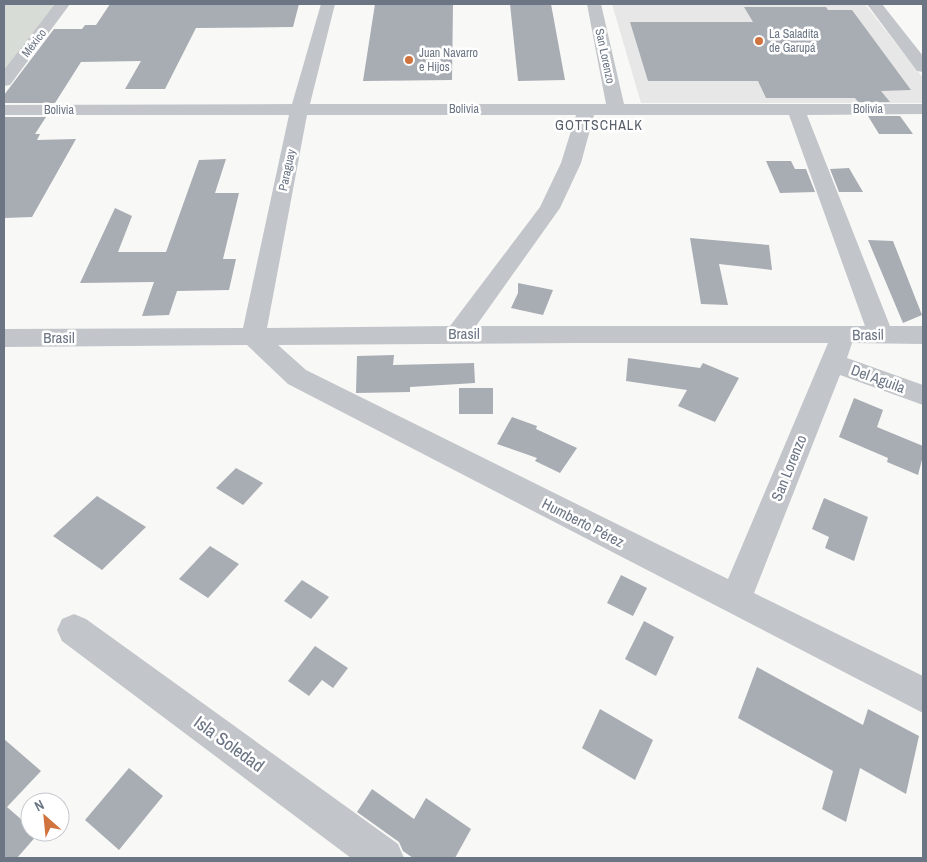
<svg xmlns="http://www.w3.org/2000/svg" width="927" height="862" font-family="'Archivo Narrow',sans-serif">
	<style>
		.built { fill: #e6e7e6 }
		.green { fill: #d7ddd6 }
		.building { fill: #a8adb4 }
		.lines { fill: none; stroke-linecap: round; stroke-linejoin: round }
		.minor { fill: #c2c5c9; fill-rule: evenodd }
		.poi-dot { fill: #d1733e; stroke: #fff; stroke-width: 2 }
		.labels { text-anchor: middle; stroke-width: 5; stroke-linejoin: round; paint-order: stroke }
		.far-poi-label { font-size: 12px; fill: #6b7584; stroke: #fff; text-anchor: start }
		.far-street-label { font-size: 12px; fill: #6b7584; stroke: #fff }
		.far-neighbourhood-label { font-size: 14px; letter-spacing: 1px; fill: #585f6a; stroke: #fff }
		.street-label { font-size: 15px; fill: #6b7584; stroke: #fff }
		.near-street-label { font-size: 18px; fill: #6b7584; stroke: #fff }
	</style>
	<rect width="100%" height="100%" fill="#f8f8f6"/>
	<path class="built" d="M612,4H865L923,78V103H641Z"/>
	<path class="green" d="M4,4H58L4,75Z"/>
	<path class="building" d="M110,4H299L293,27L196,28L165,89H125L141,61L81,62L55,103H4V95L54,29H82L85,25H96Z
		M375,4H453L452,80L363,81Z
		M510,4H551L565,80L518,81Z
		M744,7H826L828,10H852L911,90L881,91L890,102H858L855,98H766L758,81H648L630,22H753Z
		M868,116H900L913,134H879Z
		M4,117H46L35,134H40L37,140L76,139L32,217L4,218Z
		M226,159L215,193H239L223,259H236L229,290L177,291L169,315L142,316L154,282L80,283L115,208L132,216L118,252H166L199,160Z
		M766,161H791L795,169H806L815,192L780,193Z
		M849,168L863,192H839L830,169Z
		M690,238L769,245L772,270L719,264L728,305L701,304Z
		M868,240L893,241L922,315L903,323Z
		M518,283L553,290L543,315L511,308L518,293Z
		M394,355L393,365L474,363L475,383L410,387V392L356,393L357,356Z
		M628,358L700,368L703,363L739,378L715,422L678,406L687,390L626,381Z
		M459,388H493V414H459Z
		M854,398L883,410L877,427L923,446V456L918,475L887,462L888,458L839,437Z
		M512,417L537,426L536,429L577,448L560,473L535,461L537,458L497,444Z
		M236,468L263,483L243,505L216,488Z
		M97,496L146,527L102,570L53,536Z
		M824,498L868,517L854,561L825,548L829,537L812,529Z
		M210,546L239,564L208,598L179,579Z
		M621,575L647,588L633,616L607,603Z
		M302,580L329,597L311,619L284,601Z
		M644,621L674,637L656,676L625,659Z
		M315,646L348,668L333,688L322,680L309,696L288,681Z
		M757,667L863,725L868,709L919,736L906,794L860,768L846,822L822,809L833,771L738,718Z
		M600,709L653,740L635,780L582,748Z
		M4,739L41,771L7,807L30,827V832L38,834L17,858H4Z
		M129,768L163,796L119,850L85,820Z
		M372,789L414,819L426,798L471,829L455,858H413L403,851L399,842L357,812Z"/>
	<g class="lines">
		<path class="minor" d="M55,4H70L10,85L4,86V70Z
			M321,4H335L310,104H606L587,4H601L624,104H923V114L807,115L890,326H923V344L852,343L847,358L923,385V405L840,375L754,593L923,676V713L288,384L247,345L4,347V329L243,328L289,115H4V105L292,104ZM307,115H576L561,163L540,207L450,326L267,328ZM594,115H789L865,326H476L560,208L581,163ZM578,343H828L728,579L306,370L278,345Z
			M867,4H882L923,56V72L917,71Z
			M74,614L86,619L398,844L404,858H351L62,641L57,630L62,619Z"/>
	</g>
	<g class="poi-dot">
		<circle cx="759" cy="41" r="5"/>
		<circle cx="409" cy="60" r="5"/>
	</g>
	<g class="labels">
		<g class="far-poi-label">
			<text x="769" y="38">La Saladita<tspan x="769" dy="14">de Garupá</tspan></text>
			<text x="419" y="57">Juan Navarro<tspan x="419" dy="14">e Hijos</tspan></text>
		</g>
		<g class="far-street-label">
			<text transform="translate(34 43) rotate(-52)" y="4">México</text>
			<text transform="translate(605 56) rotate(78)" y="4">San Lorenzo</text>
			<text x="464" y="113">Bolivia</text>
			<text x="868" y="113">Bolivia</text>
			<text x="59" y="114">Bolivia</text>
			<text transform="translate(287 170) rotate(-78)" y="4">Paraguay</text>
		</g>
		<g class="far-neighbourhood-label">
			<text x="599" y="130">GOTTSCHALK</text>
		</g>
		<g class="street-label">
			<text x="464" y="339">Brasil</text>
			<text transform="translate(868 335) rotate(-1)" y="5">Brasil</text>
			<text x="59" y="343">Brasil</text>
			<text transform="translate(878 379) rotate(20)" y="5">Del Aguila</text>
			<text transform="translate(789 468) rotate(-68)" y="5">San Lorenzo</text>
			<text transform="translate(583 523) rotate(27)" y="5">Humberto Pérez</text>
		</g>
		<g class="near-street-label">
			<text transform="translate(229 744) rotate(36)" y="6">Isla Soledad</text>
		</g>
	</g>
	<rect width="927" height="862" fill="none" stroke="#6b7584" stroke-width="10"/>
	<g transform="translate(45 817) rotate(333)"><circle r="24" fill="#ffffff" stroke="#c4c8ce"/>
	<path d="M0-4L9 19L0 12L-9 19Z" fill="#d1733e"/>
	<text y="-8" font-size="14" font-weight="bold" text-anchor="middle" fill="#6b7584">N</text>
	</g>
</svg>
